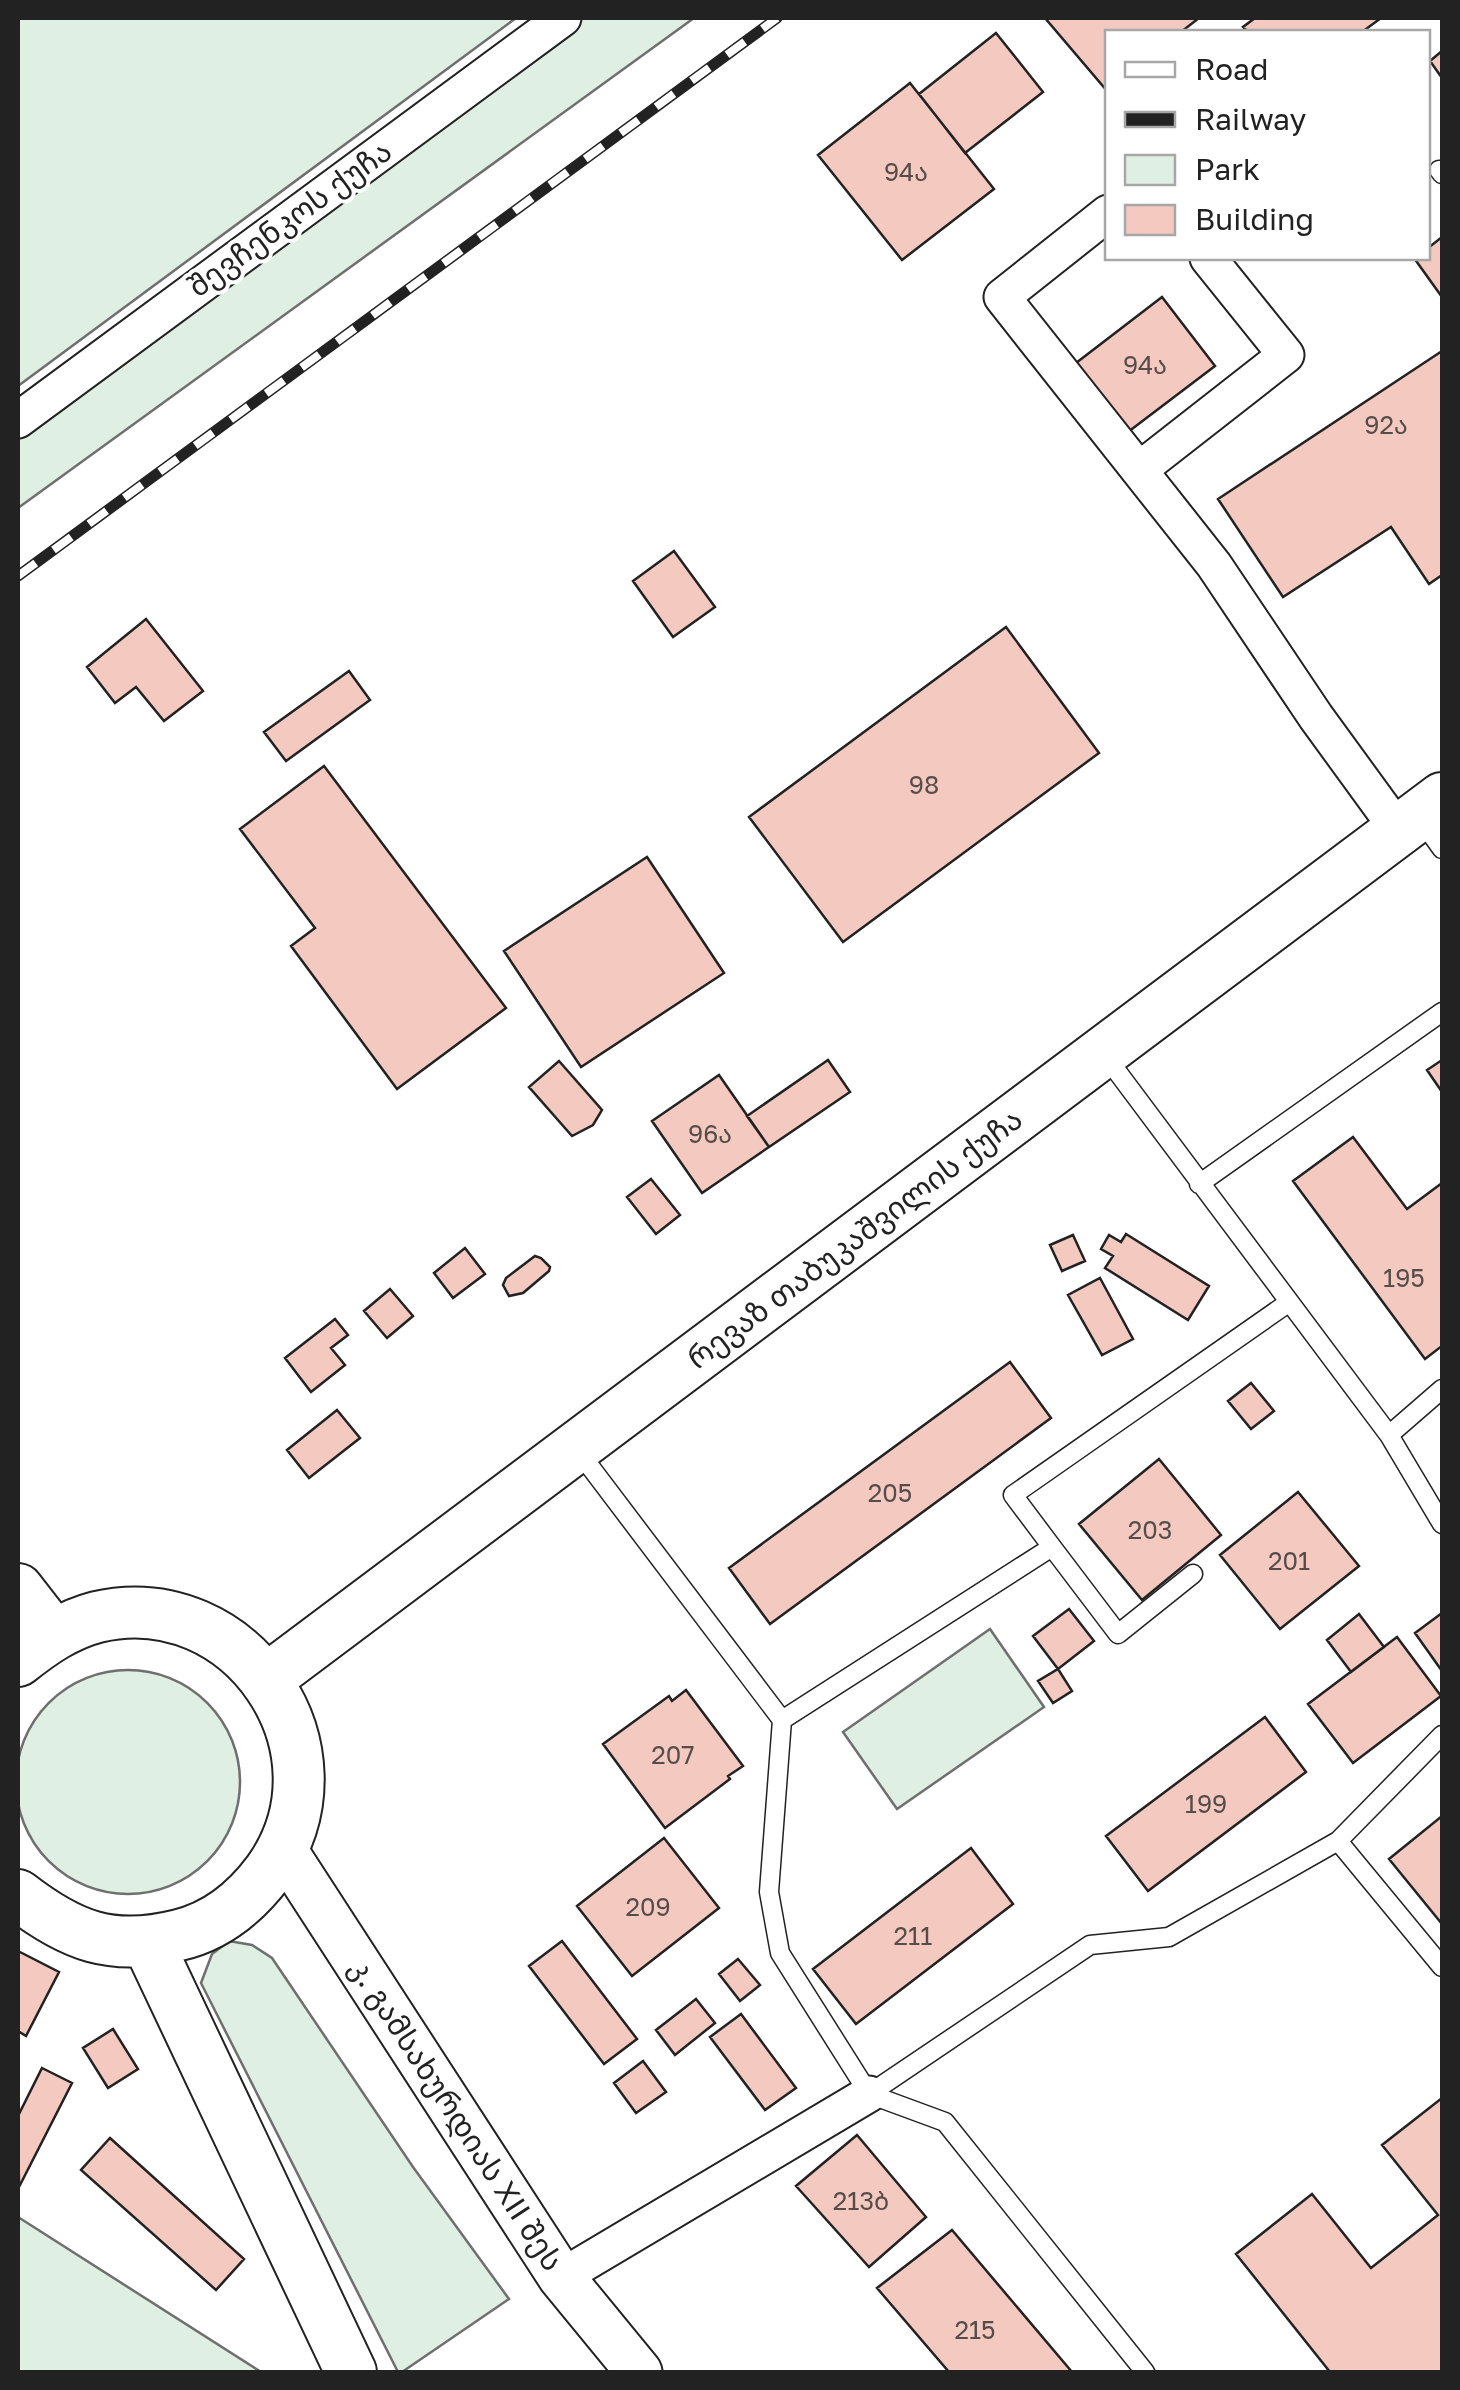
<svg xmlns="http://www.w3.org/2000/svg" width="1460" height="2390" font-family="'Golos Text','Noto Sans Georgian',sans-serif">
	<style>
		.green { fill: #e0efe3; stroke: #6f6f6f; stroke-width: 2.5 }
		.building { fill: #f3c9c0; stroke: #222; stroke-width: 2.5 }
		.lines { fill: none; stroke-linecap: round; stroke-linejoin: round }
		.service-casing { stroke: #222; stroke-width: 21 }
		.minor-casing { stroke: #222; stroke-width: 39 }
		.tertiary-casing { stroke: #222; stroke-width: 49 }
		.secondary-casing { stroke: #222; stroke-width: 54 }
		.service { stroke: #fff; stroke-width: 18 }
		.minor { stroke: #fff; stroke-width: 35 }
		.tertiary { stroke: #fff; stroke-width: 45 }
		.secondary { stroke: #fff; stroke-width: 50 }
		.rail-casing { stroke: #222; stroke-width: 11 }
		.rail { stroke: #fff; stroke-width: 8; stroke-dasharray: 22; stroke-linecap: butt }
		.labels { text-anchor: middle; stroke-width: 8; stroke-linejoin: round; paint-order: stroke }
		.number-label { font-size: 25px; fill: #564c4a }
		.street-label { font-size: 30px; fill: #222; stroke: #fff }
	</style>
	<rect width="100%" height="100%" fill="#fff"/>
	<path class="green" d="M18,18H516L18,386Z
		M563,18H694L18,508V420Z
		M990,1629L1044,1707L897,1809L843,1732Z
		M16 1782a112 112 0 1 1 224 0a112 112 0 1 1-224 0Z
		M229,1941L252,1945L272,1958L413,2167L509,2299L402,2372H398L201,1983L212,1954Z
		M18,2217L261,2372H18Z"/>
	<path class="building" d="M1045,18H1199L1181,32H1108V92Z
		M1255,18H1381L1362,32H1248L1243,27Z
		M996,33L1043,92L965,153L919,94Z
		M1442,51V78L1430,61Z
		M910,83L994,189L902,260L818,155Z
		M1442,237V297L1414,258H1428V248Z
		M1162,297L1215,366L1128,432L1076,363Z
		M1442,351V575L1429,584L1391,527L1283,597L1218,499Z
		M674,551L715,607L673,637L633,581Z
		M146,619L203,691L164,721L136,687L115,703L87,667Z
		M1006,627L1099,753L843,942L749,817Z
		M349,671L370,700L286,761L264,732Z
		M324,766L506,1008L397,1089L291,946L315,928L240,829Z
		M647,857L724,973L581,1067L504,951Z
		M828,1060L850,1092L769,1147L747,1116Z
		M1442,1060V1092L1427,1070Z
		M559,1061L602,1110L593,1125L572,1136L529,1087Z
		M719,1075L769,1147L702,1193L652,1121Z
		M1353,1137L1407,1209L1442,1183V1346L1425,1359L1293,1181Z
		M651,1179L680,1215L656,1234L627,1197Z
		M1126,1234L1209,1286L1188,1320L1105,1268L1113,1256L1101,1249L1109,1235L1121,1242Z
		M1073,1235L1085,1261L1062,1271L1050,1245Z
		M465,1248L485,1274L453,1298L434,1273Z
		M535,1256L541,1258L550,1267L549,1271L523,1293L509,1296L503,1285L506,1278Z
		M1100,1278L1133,1339L1102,1355L1068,1295Z
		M390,1289L413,1316L387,1338L364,1311Z
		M335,1319L348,1335L331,1348L345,1365L311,1392L285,1358Z
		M1010,1362L1051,1418L770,1624L729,1568Z
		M1251,1383L1274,1411L1251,1429L1228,1401Z
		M337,1410L360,1438L309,1478L287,1450Z
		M1159,1459L1221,1535L1142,1600L1079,1524Z
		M1298,1492L1359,1566L1280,1629L1220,1555Z
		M1069,1609L1094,1641L1058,1669L1033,1636Z
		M1442,1613V1671L1415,1633Z
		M1359,1614L1384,1647L1351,1672L1327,1640Z
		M1397,1637L1441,1696L1353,1763L1308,1704Z
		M1058,1669L1072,1691L1053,1703L1038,1681Z
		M686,1690L743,1766L728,1776L730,1779L665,1828L603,1744L669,1696L672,1701Z
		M1265,1717L1306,1772L1148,1891L1106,1836Z
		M1442,1816V1924L1389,1859Z
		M664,1838L719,1908L632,1976L577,1906Z
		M971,1848L1013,1904L856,2024L813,1969Z
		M562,1941L637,2039L604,2064L529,1966Z
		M18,1951L59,1972L26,2036L18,2031Z
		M738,1959L760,1985L740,2001L719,1974Z
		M696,1999L715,2023L675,2055L656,2030Z
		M741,2014L796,2088L765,2110L710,2037Z
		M113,2029L138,2069L108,2088L83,2048Z
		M643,2061L666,2092L636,2113L614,2083Z
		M42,2068L72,2083L19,2187L18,2116Z
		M1442,2098V2372H1330L1236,2254L1312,2194L1371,2268L1438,2215L1382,2145Z
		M857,2135L926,2217L869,2267L796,2186Z
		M110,2138L244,2259L216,2290L81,2170Z
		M952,2230L1072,2372H949L877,2288Z"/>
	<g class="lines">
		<g class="service-casing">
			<path id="service" d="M1439,170L1442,174
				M1419,817L1442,849
				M1104,1054L1389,1435L1442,1524
				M1199,1184L1442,1012
				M1389,1435L1442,1389
				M576,1448L782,1720L1052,1547L1013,1495L1288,1303
				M1052,1547L1118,1634L1193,1574
				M782,1720L769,1892L780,1953L869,2094L945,2122L1145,2372
				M1442,1735L1338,1841L1442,1967
				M869,2094L1090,1945L1169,1937L1338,1841"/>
		</g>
		<g class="minor-casing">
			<path id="minor" d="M1108,213L1002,297L1214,565L1316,717L1399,831
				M18,420L563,18
				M1139,470L1286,355L1208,258
				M561,2277L869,2094"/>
		</g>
		<g class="tertiary-casing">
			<path id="tertiary" d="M284,1850L561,2277L639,2372"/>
		</g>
		<g class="secondary-casing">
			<path id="secondary" d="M18,1589L53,1634
				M18,1661C42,1642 66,1625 97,1617C241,1583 355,1750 269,1871C246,1902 217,1926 179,1935C112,1952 71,1936 18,1895
				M267,1679L1442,798
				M148,1943L351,2372"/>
		</g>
		<use href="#service" class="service"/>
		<use href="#minor" class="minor"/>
		<use href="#tertiary" class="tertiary"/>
		<use href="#secondary" class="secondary"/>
		<g class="rail-casing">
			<path id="rail" d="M18,576L777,18"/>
		</g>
		<use href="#rail" class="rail"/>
	</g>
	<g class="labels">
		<g class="number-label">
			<text x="906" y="181">94ა</text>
			<text x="1145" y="374">94ა</text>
			<text x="1386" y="434">92ა</text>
			<text x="924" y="794">98</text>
			<text x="710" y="1143">96ა</text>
			<text x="1404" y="1287">195</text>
			<text x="890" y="1502">205</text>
			<text x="1150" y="1539">203</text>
			<text x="1289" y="1570">201</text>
			<text x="673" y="1764">207</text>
			<text x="1206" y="1813">199</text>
			<text x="648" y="1916">209</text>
			<text x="913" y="1945">211</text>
			<text x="861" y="2210">213ბ</text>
			<text x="975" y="2339">215</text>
		</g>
		<g class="street-label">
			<text transform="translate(290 219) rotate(-36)" y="10">შევჩენკოს ქუჩა</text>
			<text transform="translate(855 1239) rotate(-37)" y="10">რევაზ თაბუკაშვილის ქუჩა</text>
			<text transform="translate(456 2115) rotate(57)" y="10">კ. გამსახურდიას XII შეს</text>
		</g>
	</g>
	<rect width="1460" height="2390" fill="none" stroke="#222222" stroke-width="40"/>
	<rect x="1105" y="30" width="325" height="230" fill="#ffffff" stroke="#a7a7a7" stroke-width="2.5"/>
	<rect x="1125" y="62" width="50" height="15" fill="#ffffff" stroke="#a7a7a7" stroke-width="2.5"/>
	<text x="1195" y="80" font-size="30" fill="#222222">Road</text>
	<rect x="1125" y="112" width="50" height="15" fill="#222222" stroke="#a7a7a7" stroke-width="2.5"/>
	<text x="1195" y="130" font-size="30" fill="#222222">Railway</text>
	<rect x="1125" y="155" width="50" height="30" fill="#e0efe3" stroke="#a7a7a7" stroke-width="2.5"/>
	<text x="1195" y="180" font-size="30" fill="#222222">Park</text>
	<rect x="1125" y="205" width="50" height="30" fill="#f3c9c0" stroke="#a7a7a7" stroke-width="2.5"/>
	<text x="1195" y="230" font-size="30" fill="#222222">Building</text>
</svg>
